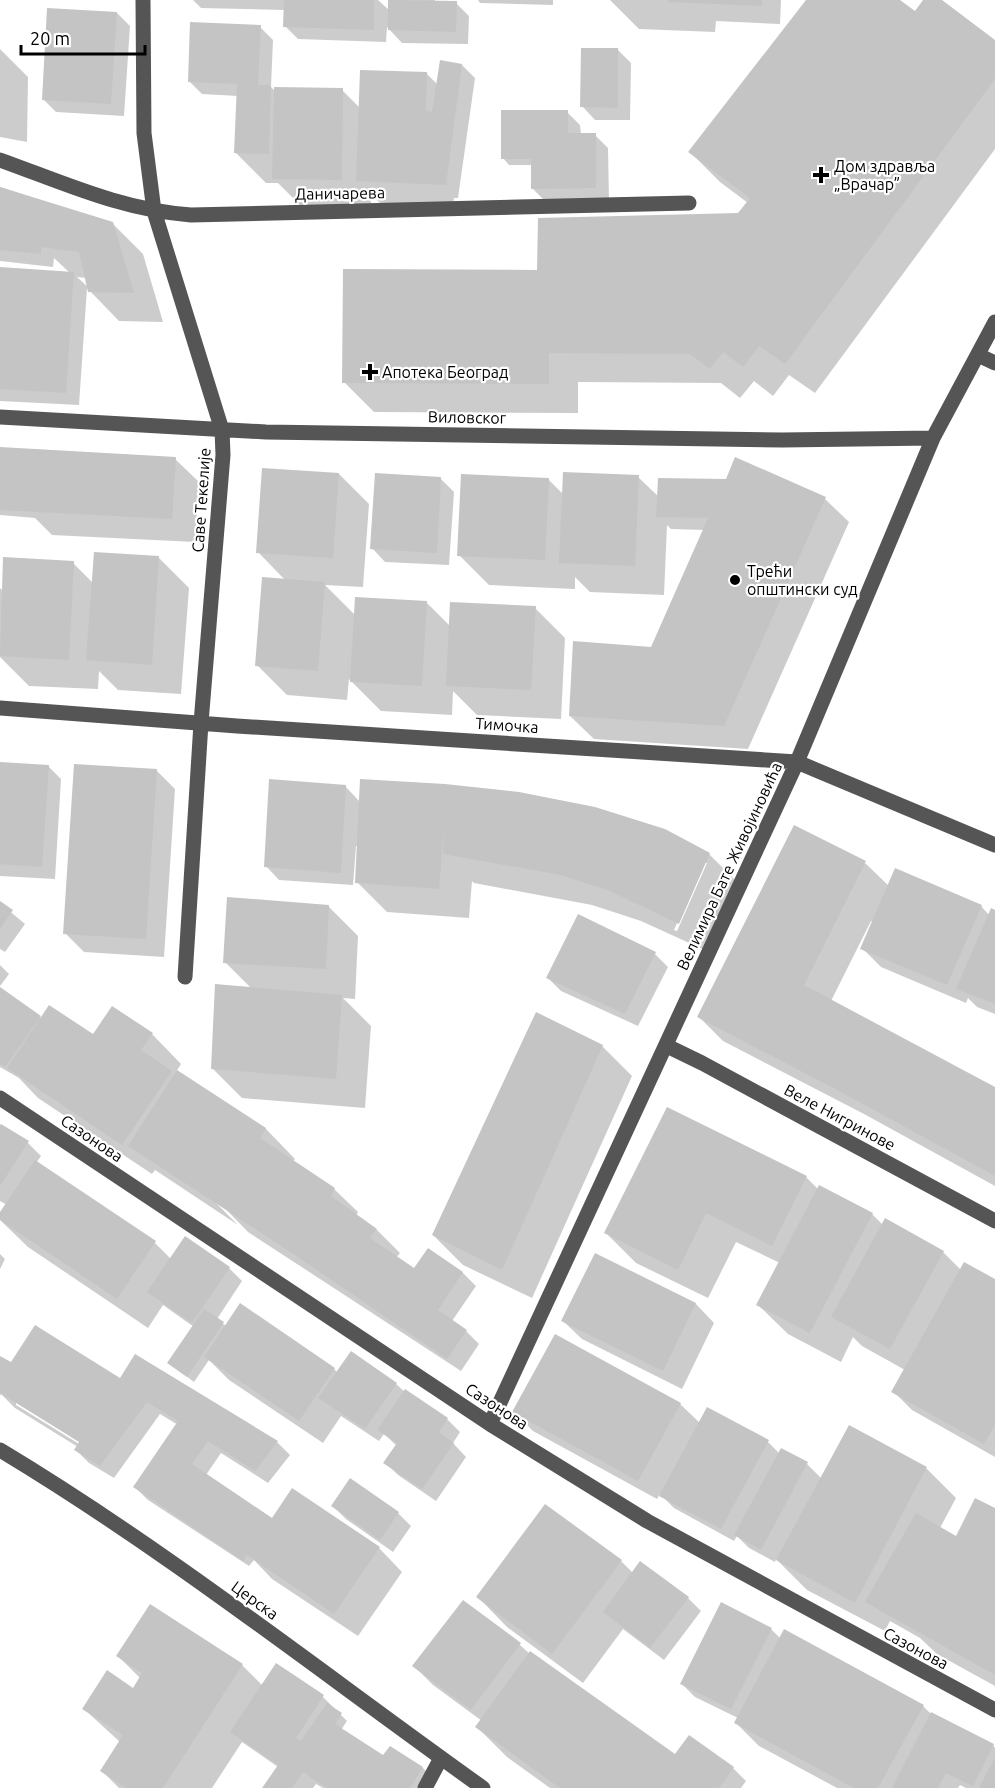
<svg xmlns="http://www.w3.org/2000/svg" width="995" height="1788" font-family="Ubuntu,sans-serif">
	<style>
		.shadow { fill: #0003; fill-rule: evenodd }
		.building { fill: #c4c4c4 }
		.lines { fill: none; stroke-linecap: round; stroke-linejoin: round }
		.minor { stroke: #555; stroke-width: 15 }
		.poi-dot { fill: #000; stroke: #fff; stroke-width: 2 }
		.labels { text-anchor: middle; stroke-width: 4.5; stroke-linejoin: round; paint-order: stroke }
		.poi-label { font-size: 16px; fill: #000; stroke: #fff; text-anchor: start }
		.street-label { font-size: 16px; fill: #000; stroke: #fff }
	</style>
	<rect width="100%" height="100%" fill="#fff"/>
	<path class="shadow" d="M193,0H378L390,11V0H435V2L456,3L469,16L468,44L402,43L387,27L386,42L298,39L285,26V10L201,8Z
		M478,0H553V5L480,3Z
		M610,0H781L780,24L716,21L715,32L639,29Z
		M808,0H898L915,13L925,0H940L995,42V149L815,393L789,375L773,396L754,381L740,398L721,383L578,382V413L374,412L344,382L539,271L739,214L748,203L720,182L690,152Z
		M117,13L130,26L124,116L56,112L43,99Z
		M260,27L273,40L271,87L275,91L342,90L360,108L427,74L438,85L462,65L475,78L458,198H454L451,214L387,210L371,194V209L303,208L278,183H266L236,153L238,96L202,94L189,81Z
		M0,49L28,77L27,142L0,137Z
		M618,50L631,63L630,120H595L582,106Z
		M567,112L580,125L581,135H595L608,148L609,201L546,202L533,189V165H509L503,158Z
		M0,187L113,224L143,254L163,322L119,321L87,288L79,405L0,401V268L70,273L54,258L53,267L0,261ZM77,277L86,278L89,288Z
		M0,448L175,459L199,482L195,542L52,535L35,518L0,515Z
		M339,474L369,504L363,587L325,585L355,615L427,603L451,627L535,608L565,638L561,719L477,715L453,691L452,715L381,711L349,679L347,700L287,695L257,665L286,581L258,552Z
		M638,477L659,497L825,499L849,522L748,749L594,739L570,716L652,648L705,530L671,529L667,525L664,595L590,592L575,577V589L489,585L459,555L548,479L563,494Z
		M441,479L454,492L449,565L385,562L372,548Z
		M159,558L189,588L181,694L118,690L99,671L98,689L29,686L0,657V588L3,591L73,563L93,583Z
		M0,764L48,766L61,779L55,879L0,876Z
		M156,770L175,789L164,957L84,952L65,933Z
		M345,786L360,802L709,854L739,884L709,952L641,921L592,905L474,883L472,881L469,918L387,912L357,882L358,846H356L353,885L279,880L266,866ZM704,863H707L677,931L674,930Z
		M865,863L889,886L981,906L989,915L995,912V1014L977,1007L968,998L966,1003L881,967L862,948L873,922L871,921L831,1001L995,1089V1186L864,1114L723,1041L699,1017Z
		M0,903L25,924L5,952L0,949Z
		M328,906L358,936L355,999L343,998L371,1026L365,1108L242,1098L213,1069L251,988L225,962Z
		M655,954L668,967L638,1026L561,991L548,978Z
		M0,965L9,974L0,986Z
		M0,989L42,1019L93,1036L152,1034L181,1064L176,1072L266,1129L295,1159L293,1161L334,1189L358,1212L356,1216L377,1230L400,1253L396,1258L414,1271L428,1250L463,1273L476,1286L452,1321L466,1331L479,1344L461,1371L248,1232L214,1197L212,1199L238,1225L155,1170L152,1174L38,1098L19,1078L0,1067Z
		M602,1046L632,1076L532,1298L463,1265L433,1235Z
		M2,1126L28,1143L41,1156L36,1163L155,1243L171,1259L229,1268L242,1281L217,1319L226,1326L334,1369L338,1373L396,1384L405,1392L406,1391L447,1419L460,1432L453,1443L466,1457L436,1501L398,1475L385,1462L397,1446L384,1434L379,1441L341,1416L323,1443L229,1380L209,1360L194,1382L169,1363L194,1327L163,1305L148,1328L28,1247L0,1220V1215L7,1205L0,1201V1128Z
		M806,1177L818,1189L872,1214L883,1225L943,1252L961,1270L995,1281V1457L912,1410L893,1391L905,1370L862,1346L853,1337L841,1362L788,1334L758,1305L780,1263L736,1242L708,1298L636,1263L606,1233Z
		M0,1254L5,1259L0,1269Z
		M596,1255L696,1304L714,1323L682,1389L582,1339L563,1321Z
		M0,1357L10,1363L120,1380L277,1442L290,1455L268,1483L221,1453L206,1475L273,1520L379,1548L402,1572L358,1636L272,1579L254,1560L249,1566L148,1500L135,1487L178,1425L160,1414L114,1478L89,1463L76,1450L78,1447L15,1408L1,1394L0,1396ZM16,1401L86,1445L84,1447L16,1405Z
		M680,1404L700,1423L768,1442L780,1454L807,1464L822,1479L849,1427L927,1469L956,1498L940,1528L955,1537L995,1510V1686L937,1654L920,1638L890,1621L885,1631L807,1590L776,1559L775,1562L749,1548L737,1536L734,1541L674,1508L660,1494L657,1499L533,1431L514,1412Z
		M333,1506L398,1513L411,1526L393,1552L346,1519Z
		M621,1561L633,1573L688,1598L701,1611L664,1660L623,1629L583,1683L507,1627L478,1597Z
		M463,1602L520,1645L530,1654L675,1757L690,1737L733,1768L746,1781L741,1788H550L507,1757L477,1727L482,1721L433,1685L414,1666Z
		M150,1606L242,1665L263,1686L276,1665L323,1697L347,1721L341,1730L384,1758L390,1748L423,1768L436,1781L431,1788H323L316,1784L313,1788H264L278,1767L242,1742L212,1788H119L102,1771L120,1742L84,1709L134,1690L141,1679L118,1656Z
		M771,1629L781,1639L923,1706L932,1715L993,1745L995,1748V1788H966L960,1785L958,1788H837L759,1746L735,1722L738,1718L695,1697L682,1684Z"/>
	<path class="building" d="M284,0H374V30L283,27Z
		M388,0L457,1L456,32L388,30Z
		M668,0H762V6L668,2Z
		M806,0H900L915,11L923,0H942L995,40V79L785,364L759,346L743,367L723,352L710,369L690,354L549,353V384L342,383L343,269L537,270L538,218L738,213L750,198L688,152Z
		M47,8L117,12L111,104L42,100Z
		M190,22L261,25L258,85H271L269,154L234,153L237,84L188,82Z
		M581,48H618V108L580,107Z
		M440,60L462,64L446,185L356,181L360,70L427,72L426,111L432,112Z
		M274,87L343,88L342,180L272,179Z
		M501,110H568V133H596V188L531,189V159H501Z
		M0,187L113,222L134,293L88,292L79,252L41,247V254L0,250Z
		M0,267L74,272L66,393L0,389Z
		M0,447L176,457L172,519L0,510Z
		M735,457L826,497L724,726L569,716L573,641L651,647L708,518L656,517L658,478L726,479Z
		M262,468L339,473L333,558L256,553Z
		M563,472L639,475L635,566L559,563Z
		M375,473L441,477L437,553L370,549Z
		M461,474L549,478L545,560L457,556Z
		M94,552L159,556L152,665L86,660Z
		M3,557L74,561L69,660L0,656Z
		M262,577L325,582L318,671L255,666Z
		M355,597L427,601L422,686L350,682Z
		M450,602L536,606L531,690L446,686Z
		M0,762L49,765L42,867L0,864Z
		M74,764L157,769L146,939L63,934Z
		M269,779L346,785L341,873L264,867Z
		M360,779L445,784L519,792L595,807L665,829L710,853L679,924L610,891L561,875L443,854L444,826L439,889L355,883Z
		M794,825L866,861L804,985L995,1087V1176L839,1091L697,1017Z
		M895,868L982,905L947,985L860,949Z
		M227,897L329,905L326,969L223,963Z
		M0,901L13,910L0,929Z
		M991,908L995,910V1004L956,989Z
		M578,914L656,952L625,1014L546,978Z
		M215,984L342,995L336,1079L211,1069Z
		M0,987L41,1016L5,1067L0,1064Z
		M49,1005L93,1034L112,1006L153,1033L141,1050L172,1071L122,1145L7,1068Z
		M536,1012L603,1045L502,1270L432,1235Z
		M177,1070L266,1128L260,1138L335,1188L331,1196L377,1229L370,1238L414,1268L428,1248L463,1272L438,1310L467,1330L447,1359L292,1253L128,1146Z
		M667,1107L807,1176L772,1246L706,1213L678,1270L604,1233Z
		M1,1124L29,1141L0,1186V1125Z
		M35,1160L156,1241L117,1299L0,1220V1212Z
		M819,1185L873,1213L810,1333L756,1305Z
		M885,1218L944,1251L890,1349L831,1317Z
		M185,1236L230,1267L192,1323L147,1292Z
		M595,1253L696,1303L663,1371L561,1321Z
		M964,1262L995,1279V1425L984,1444L891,1392Z
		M240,1303L335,1368L299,1421L204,1357Z
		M204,1309L224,1322L187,1377L167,1363Z
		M35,1325L120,1378L135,1354L278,1441L255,1471L208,1441L192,1464L272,1518L292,1488L380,1547L334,1614L247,1555L243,1561L133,1487L178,1421L147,1402L100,1466L74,1450L79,1442L0,1393V1356L11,1362Z
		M555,1334L681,1403L638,1481L512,1412Z
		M351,1351L397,1383L365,1429L318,1398Z
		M405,1389L448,1418L439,1432L454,1443L422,1489L383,1463L397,1443L377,1430Z
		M707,1407L769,1440L721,1529L659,1496Z
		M849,1425L927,1467L855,1603L776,1560Z
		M781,1448L808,1462L761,1550L734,1535Z
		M350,1478L399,1512L380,1540L331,1506Z
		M975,1498L995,1508V1675L865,1602L916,1513L956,1536Z
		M545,1504L622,1560L552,1654L476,1597Z
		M640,1561L689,1597L650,1648L603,1612Z
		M463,1600L521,1643L471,1710L412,1666Z
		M721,1602L772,1628L731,1709L680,1684Z
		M150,1604L243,1664L163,1788H126L100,1771L123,1735L82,1709L107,1670L133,1688L142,1673L116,1656Z
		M784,1629L924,1705L878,1788H854L734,1723Z
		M530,1651L675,1754L689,1735L734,1767L719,1788H560L475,1727Z
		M276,1663L324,1695L296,1738L301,1741L327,1703L342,1713L335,1724L383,1755L390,1746L423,1767L410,1788H327L303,1772L292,1788H262L278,1765L230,1732Z
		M931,1712L994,1744L973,1786L946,1773L938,1788H892Z
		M995,1757V1788H979Z"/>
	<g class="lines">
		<path class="minor" d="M143,0L144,133L154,211L222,430L223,455L201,723L185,977
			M0,160C64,183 122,210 191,215L689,203
			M978,355L995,363
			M0,417L266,432L782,440L933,438
			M0,708L237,726L797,762L995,845
			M667,1046L702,1063L995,1221
			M0,1098L490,1424L647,1521L995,1710
			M490,1424L797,762L933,438L995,322
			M0,1450C168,1551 323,1674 483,1788
			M425,1788L441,1758"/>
	</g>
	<g class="poi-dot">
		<path d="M818 166h6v6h6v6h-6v6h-6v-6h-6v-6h6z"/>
		<path d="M367 363h6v6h6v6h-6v6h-6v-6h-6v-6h6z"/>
		<circle cx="735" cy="580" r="6"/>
	</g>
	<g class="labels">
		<g class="poi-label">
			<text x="834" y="172">Дом здравља<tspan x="834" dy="18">„Врачар”</tspan></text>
			<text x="382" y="378">Апотека Београд</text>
			<text x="747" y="577">Трећи<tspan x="747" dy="18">општински суд</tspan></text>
		</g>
		<g class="street-label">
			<text transform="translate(340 193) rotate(-1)" y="6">Даничарева</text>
			<text transform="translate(467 417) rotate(1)" y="6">Виловског</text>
			<text transform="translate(201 500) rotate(-86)" y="6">Саве Текелије</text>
			<text transform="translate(507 725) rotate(4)" y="6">Тимочка</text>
			<text transform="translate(729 866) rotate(-65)" y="6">Велимира Бате Живојиновића</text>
			<text transform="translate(840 1117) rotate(28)" y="6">Веле Нигринове</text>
			<text transform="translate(92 1138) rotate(34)" y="6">Сазонова</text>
			<text transform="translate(497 1406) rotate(33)" y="6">Сазонова</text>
			<text transform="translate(255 1600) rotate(36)" y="6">Церска</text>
			<text transform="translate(916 1648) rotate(28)" y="6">Сазонова</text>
		</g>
	</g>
	<path d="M21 45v9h124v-9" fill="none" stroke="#000000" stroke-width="3"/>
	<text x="30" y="45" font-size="18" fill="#000000" stroke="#ffffff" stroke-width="4.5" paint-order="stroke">20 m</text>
</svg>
